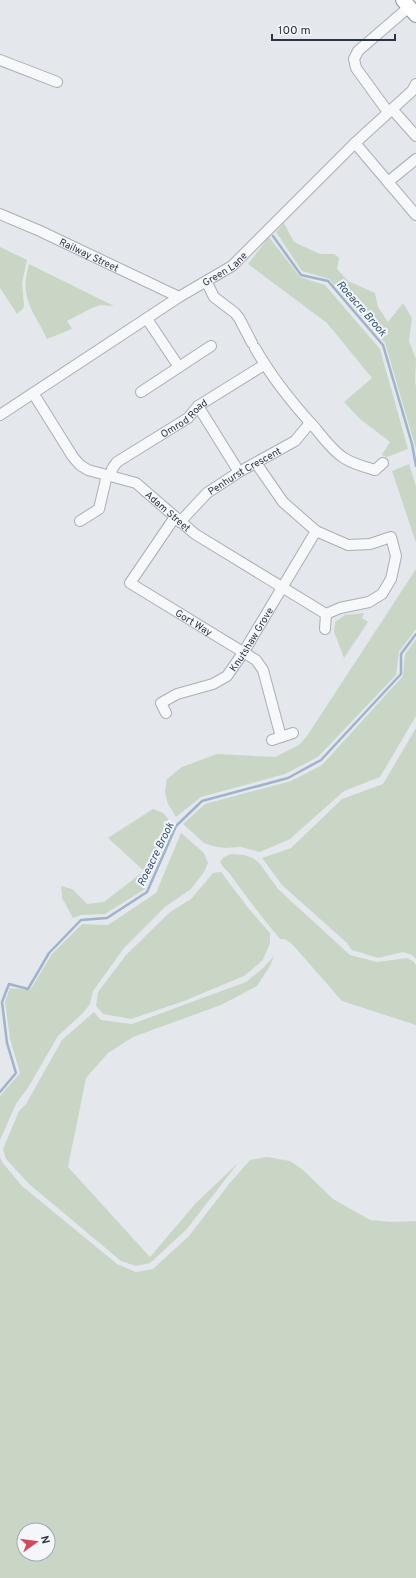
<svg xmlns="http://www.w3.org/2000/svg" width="416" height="1578" font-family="Overpass,sans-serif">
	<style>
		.green { fill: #c9d6c5; fill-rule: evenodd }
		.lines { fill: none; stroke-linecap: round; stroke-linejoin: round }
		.stream { stroke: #9fb4cc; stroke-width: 2.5 }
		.minor-casing { stroke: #a9aeb7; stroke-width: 12 }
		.highway-casing { stroke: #8b94a3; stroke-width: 16 }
		.minor { stroke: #f7f8fa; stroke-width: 10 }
		.highway { stroke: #fff; stroke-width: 14 }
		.labels { text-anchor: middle; stroke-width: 4; stroke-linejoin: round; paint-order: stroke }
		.street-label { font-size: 10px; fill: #2b3445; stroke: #f4f6f9 }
		.water-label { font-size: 11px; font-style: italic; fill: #34527a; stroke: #f4f6f9 }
	</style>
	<rect width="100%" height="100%" fill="#e4e7ec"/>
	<path class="green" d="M284,223L294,242L320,254H334L339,258L337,269L348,281L375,293L378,307L388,322L403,303L412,318L409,341L416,359L415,382L416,387V449L385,343L329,279L302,271L276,232Z
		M269,237L300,277L325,285L380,349L408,449L387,457L382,455L390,442L360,419L344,402L372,378L327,323L248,264Z
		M0,247L27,260L22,283L24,305L23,309L17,314L0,288Z
		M29,264L114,306L100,305L92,308L67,321L72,329L47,339C33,309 19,299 29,264Z
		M409,464L416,486V543L392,471Z
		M416,569V629L399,652L396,675L318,757L285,774L201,797L176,817L168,804L165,792L167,779L182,767L217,754L275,757L299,745L307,736Z
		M364,613L362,618L368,622L344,658L334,632L335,622L345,615Z
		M416,639V716L380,777L344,791L290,839L260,852L241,847L225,848L213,846L204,843L183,824L205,804L291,781L322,765L403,676L405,654Z
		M416,728V959L412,955L403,952L378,958L352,950L347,943L282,885L262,858L291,848L342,799L383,784Z
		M153,809L163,813L172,823L145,889L105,914L81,915L73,918L62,898L61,886L72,889L87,904L104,902L144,871L108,838Z
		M181,833L204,853L208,863L204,872L191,889L165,907L124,948L93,991L90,1004L83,1013L58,1036L29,1086L16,1104L0,1140V1096L20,1073L10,1039L5,1002L10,988L30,990L52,954L82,924L108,925L156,893Z
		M231,854L244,855L253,858L260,864L278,889L350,955L377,962L407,958L413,961L416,965V1025L342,1001L293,945L285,939H280C263,918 246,897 230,874C227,870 222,867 220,862L224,857Z
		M221,872L249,909L270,933V943L263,960L244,976L184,1001L131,1019L103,1014L96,1006L98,992L126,955L170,912L191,899L213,873Z
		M274,956L270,966L257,986L221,1005L133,1037L108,1053L86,1078L68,1167L150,1257L196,1203L238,1163L186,1230L150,1263L136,1266L121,1261L29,1184L6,1159L3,1149L19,1111L26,1104L62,1040L94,1012L101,1020L132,1024L246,982L263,968Z
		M0,1157L2,1162L22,1186L117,1264L136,1272L153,1269L189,1236L229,1184L250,1160L267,1157L290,1161L302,1169L333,1199L370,1220L391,1222L416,1221V1578H0ZM24,1530H48V1554H24Z"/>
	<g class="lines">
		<path class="stream" d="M273,236L301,275L328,281L383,345L412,444L416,466
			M0,1092L16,1073L7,1043L2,1002L9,984L28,989L49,953L81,920L107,918L147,892L176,826L202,801L288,778L321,760L401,674V654L416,634"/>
		<g class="minor-casing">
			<g id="minor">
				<path d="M0,60L57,82"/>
				<path d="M392,109L416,136"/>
				<path d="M388,112L356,68L354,59L358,51L409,7"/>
				<path d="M355,143L416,215"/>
				<path d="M388,182L416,159"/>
				<path id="s1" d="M0,214L40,231L179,297"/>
				<path d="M206,281L214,297L235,313L239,318L252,343"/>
				<path d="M147,319L179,367"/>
				<path d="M255,348C272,378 293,404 316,429C324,439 333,451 344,458C353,464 365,467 375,470"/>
				<path d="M141,392L211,346"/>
				<path id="s2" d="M33,393L73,457L80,465L88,470L136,483L195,534L326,614L340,608L369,602L382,594L391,579L396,556L391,537L370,544L348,545L316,531L283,502L256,463"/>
				<path d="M198,406L239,472"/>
				<path id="s3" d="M0,415L179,297L232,266L355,143L412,91L416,84"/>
				<path d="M375,470L383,463"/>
				<path id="s4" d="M111,476L112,469L117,462L188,418L198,406L264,365"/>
				<path id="s5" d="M175,517L130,583L256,660L263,670L281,737"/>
				<path d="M80,521L99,509L107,475"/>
				<path id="s6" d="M180,522L207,493L239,472L295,441L310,423"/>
				<path d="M325,629L326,614"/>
				<path id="s7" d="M166,713L161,703L177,694L213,684L227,676L243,653L316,531"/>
				<path d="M272,740L293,733"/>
			</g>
		</g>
		<g class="highway-casing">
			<path id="highway" d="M403,0L416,15"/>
		</g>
		<use href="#minor" class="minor"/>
		<use href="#highway" class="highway"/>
	</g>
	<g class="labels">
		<g class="street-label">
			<text dy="4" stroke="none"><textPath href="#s1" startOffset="98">Railway Street</textPath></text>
			<text dy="4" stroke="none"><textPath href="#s3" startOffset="268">Green Lane</textPath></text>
			<text dy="4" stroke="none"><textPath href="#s4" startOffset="96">Omrod Road</textPath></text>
			<text dy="4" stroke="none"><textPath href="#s6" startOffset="83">Penhurst Crescent</textPath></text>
			<text dy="4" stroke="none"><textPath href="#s2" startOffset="188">Adam Street</textPath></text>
			<text dy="4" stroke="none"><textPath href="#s5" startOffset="155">Gort Way</textPath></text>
			<text dy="4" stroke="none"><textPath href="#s7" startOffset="127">Knutshaw Grove</textPath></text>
		</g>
		<g class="water-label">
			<text transform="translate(362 308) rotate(49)" y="4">Roeacre Brook</text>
			<text transform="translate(155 854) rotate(-64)" y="4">Roeacre Brook</text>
		</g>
	</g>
	<g transform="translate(36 1542) rotate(76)"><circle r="19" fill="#f4f6f9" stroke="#a4a8b1"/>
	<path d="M0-3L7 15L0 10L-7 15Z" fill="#d1495b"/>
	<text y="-6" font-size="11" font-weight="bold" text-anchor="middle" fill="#2b3445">N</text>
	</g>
	<path d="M272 34v6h123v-6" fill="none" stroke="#2b3445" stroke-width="2"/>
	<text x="278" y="34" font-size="12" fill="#2b3445" stroke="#f4f6f9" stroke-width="3" paint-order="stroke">100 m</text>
</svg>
